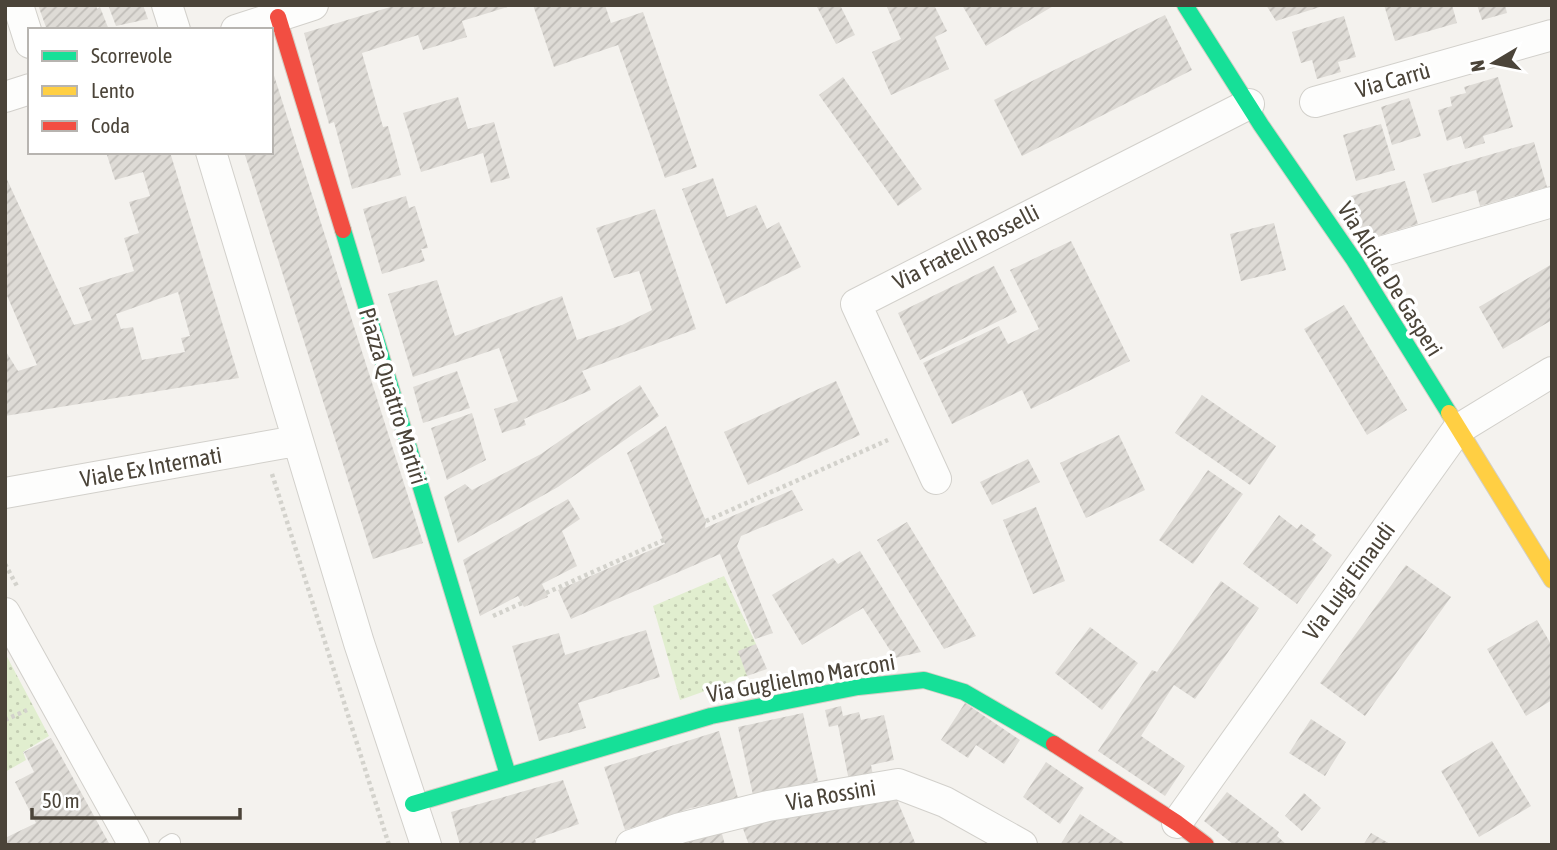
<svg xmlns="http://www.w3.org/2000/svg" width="1557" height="850" font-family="'Asap Condensed',sans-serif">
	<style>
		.park { fill: url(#park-dots) }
		.building { fill: url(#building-hatch); fill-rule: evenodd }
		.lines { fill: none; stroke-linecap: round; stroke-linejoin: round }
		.lane-casing { stroke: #d2d0cb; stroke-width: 18 }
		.street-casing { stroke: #d2d0cb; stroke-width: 32 }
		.fast-casing { stroke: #d3cfc5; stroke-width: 18 }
		.slow-casing { stroke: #d3cfc5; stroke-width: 18 }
		.jam-casing { stroke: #d3cfc5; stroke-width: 18 }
		.path { stroke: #d3d2cc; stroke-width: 4.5; stroke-dasharray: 3.5 3.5; stroke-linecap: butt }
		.lane { stroke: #fdfdfc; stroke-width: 16 }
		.street { stroke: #fdfdfc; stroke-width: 30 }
		.fast { stroke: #16e098; stroke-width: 16 }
		.slow { stroke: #ffcf43; stroke-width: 16 }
		.jam { stroke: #f24e42; stroke-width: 16 }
		.labels { text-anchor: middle; stroke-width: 7; stroke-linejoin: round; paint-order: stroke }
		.street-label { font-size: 23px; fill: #4b4439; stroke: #fff }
	</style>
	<defs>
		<pattern id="park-dots" width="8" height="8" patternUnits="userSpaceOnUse" patternTransform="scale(1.75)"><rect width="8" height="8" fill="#e1eecf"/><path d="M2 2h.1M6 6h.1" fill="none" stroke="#c3cdb2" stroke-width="1.8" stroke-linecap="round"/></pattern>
		<pattern id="building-hatch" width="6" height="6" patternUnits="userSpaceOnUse" patternTransform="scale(1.75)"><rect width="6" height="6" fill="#dedbd6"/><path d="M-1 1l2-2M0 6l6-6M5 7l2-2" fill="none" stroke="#c0bdb8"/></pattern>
	</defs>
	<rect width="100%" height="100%" fill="#f4f2ee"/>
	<path class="park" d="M724,576L756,644L747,676L680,700L653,606Z
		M5,653L49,736L23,752L26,760L5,772Z"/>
	<path class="building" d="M38,5H96L97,9L100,7L109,30H47Z
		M108,5H143L148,19L116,26Z
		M397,5L511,6L462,21L467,37L423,50L418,35L362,53L383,127L388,126L401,175L352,189L334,122L329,124L304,33Z
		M533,5H605L611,23L643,12L697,167L665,178L618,45L554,67Z
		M816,5H840L855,35L836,44Z
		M886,5H934L947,31L935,37L949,69L891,95L872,52L901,39Z
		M962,5H1055L986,46Z
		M1266,5H1323V6L1276,21Z
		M1384,5H1452L1457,23L1395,41Z
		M1477,5H1505L1507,13L1482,20Z
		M1165,15L1192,70L1022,156L994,100Z
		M1344,16L1356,57L1338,62L1341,72L1317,79L1312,60L1301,63L1292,32Z
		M271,66L423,543L373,559L244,152H271Z
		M843,77L922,189L898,206L819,95Z
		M1498,77L1513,127L1483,136L1485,143L1465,149L1461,136L1447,141L1438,110L1452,106L1450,97L1466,93L1464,87Z
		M458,97L468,129L494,122L510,178L491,183L483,153L421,172L403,113Z
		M1409,98L1421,136L1392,145L1381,107Z
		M1381,124L1395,170L1356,181L1343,135Z
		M1534,142L1547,187L1480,206L1476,190L1432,203L1423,174Z
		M106,152H170L239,378L5,416V350L18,371L37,365L5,291V175L74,325L92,320L79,288L134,271L124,238L139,233L129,202L150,196L143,172L115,180ZM178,292L190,336L181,338L185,352L142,360L133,327L121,329L116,314Z
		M713,178L727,217L756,205L767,229L779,222L801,267L726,304L682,189Z
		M1405,181L1418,224L1364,240L1351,196Z
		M406,196L409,208L415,206L428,248L421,249L425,261L382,274L363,209Z
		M655,209L696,329L582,371L591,390L524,419L526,425L502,433L494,409L518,401L499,348L413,377L388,294L437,280L455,336L562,296L577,340L622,325L652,310L639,271L614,278L596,228Z
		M1274,223L1286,270L1241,281L1230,234Z
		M1071,241L1130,361L1031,409L1022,390L952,424L923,363L999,326L1008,344L1039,329L1010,270Z
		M1552,264V320L1503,349L1479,307Z
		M994,266L1017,312L920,360L898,313Z
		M1344,305L1407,410L1367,435L1304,329Z
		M457,371L470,408L423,423L413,387Z
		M836,381L860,435L748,485L724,432Z
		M640,385L659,416L558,487L458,543L444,497L465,484L472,490L541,454Z
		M1202,395L1276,446L1250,485L1175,433Z
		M472,413L486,460L447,480L431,428Z
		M666,426L706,521L705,528L792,490L803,510L741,536L737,546L773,633L755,639L720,554L571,619L558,590L665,544L627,453Z
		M1119,435L1145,490L1086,518L1060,463Z
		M1028,459L1040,482L992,505L980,482Z
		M1208,470L1243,494L1193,564L1159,540Z
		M568,499L580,519L562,531L577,566L542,584L548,597L524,607L518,596L480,616L463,560Z
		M1036,507L1065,581L1033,594L1003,520Z
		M1279,515L1297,529L1301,524L1316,535L1312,540L1332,555L1297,604L1243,564Z
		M907,522L976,636L944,649L877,540Z
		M860,551L921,652L895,658L863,608L802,645L772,595L833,558L838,564Z
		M1406,565L1451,597L1365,716L1320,683Z
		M1221,581L1259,608L1195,699L1174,685L1141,736L1185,766L1165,796L1098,751L1152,670L1157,672Z
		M1537,620L1552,646V700L1526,716L1487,649Z
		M1090,627L1138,663L1102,710L1055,673Z
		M646,630L660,677L578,703L586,728L539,741L512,646L559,633L565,655Z
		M756,644L767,669L747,676L738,651Z
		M965,703L1020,740L1004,764L976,745L968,758L941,740Z
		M841,706L843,716L859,712L861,720L884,715L894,760L871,765L873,775L849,781L838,725L829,727L825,710Z
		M803,713L818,781L753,795L738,727Z
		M1311,719L1346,742L1325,776L1289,753Z
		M719,731L738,798L691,808L625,830L604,767Z
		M51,738L110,845H5V838L36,823L15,782L34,772L24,752Z
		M1492,741L1531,806L1479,837L1441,771Z
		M1046,762L1084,788L1060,824L1023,797Z
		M563,780L579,824L535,839L537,845H460L451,812Z
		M1227,792L1279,832L1277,836L1287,845H1234L1204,821Z
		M1304,793L1321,808L1302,831L1285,816Z
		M895,795L916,845H749L742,826Z
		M1080,814L1127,845H1060Z
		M721,830L725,845H669Z
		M1371,833L1392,845H1363Z"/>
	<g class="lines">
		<g class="lane-casing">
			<path id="lane" d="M167,845L172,842"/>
		</g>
		<g class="street-casing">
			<path id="street" d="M18,5L30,43
				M167,5L175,30
				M236,30L313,5
				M5,97L30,89
				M1315,102L1552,35
				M211,152L359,643L426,845
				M1380,252L1552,202
				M936,479L856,304L1249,104
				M5,493L296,441
				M5,613L134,845
				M1177,823L1457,430L1552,372
				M631,845L680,828L768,806L898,784L945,802L1022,845"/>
		</g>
		<g class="fast-casing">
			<path id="fast" d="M1185,5L1261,125L1354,260L1449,413
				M343,230L508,775
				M413,804L711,716L858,687L924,680L964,692L1054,744"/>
		</g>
		<g class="slow-casing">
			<path id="slow" d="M1449,413L1552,580"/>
		</g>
		<g class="jam-casing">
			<path id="jam" d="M278,17L343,230
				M1054,744L1177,823L1206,845"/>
		</g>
		<path class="path" d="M272,474L389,845
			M706,521L888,440
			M5,564L18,588
			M546,593L664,540
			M493,616L522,603
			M5,720L27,710"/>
		<use href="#lane" class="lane"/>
		<use href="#street" class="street"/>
		<use href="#fast" class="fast"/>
		<use href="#slow" class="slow"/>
		<use href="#jam" class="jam"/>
	</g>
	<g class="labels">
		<g class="street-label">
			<text transform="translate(1393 80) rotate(-16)" y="8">Via Carrù</text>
			<text transform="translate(966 247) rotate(-27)" y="8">Via Fratelli Rosselli</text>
			<text transform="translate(1390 279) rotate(58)" y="8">Via Alcide De Gasperi</text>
			<text transform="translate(393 396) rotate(73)" y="8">Piazza Quattro Martiri</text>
			<text transform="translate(151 467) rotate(-10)" y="8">Viale Ex Internati</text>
			<text transform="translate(1349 581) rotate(-54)" y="8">Via Luigi Einaudi</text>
			<text transform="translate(801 678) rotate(-10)" y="8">Via Guglielmo Marconi</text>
			<text transform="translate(831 795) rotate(-10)" y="8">Via Rossini</text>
		</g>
	</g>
	<rect width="1557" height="850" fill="none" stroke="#4b4439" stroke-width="14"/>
	<rect x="28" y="28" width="245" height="126" fill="#ffffff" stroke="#b7b4b0" stroke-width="2"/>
	<rect x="42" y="51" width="35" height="10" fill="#16e098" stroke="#b7b4b0" stroke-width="2"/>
	<text x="91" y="63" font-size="21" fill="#4b4439">Scorrevole</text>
	<rect x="42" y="86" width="35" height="10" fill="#ffcf43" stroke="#b7b4b0" stroke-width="2"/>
	<text x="91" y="98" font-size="21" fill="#4b4439">Lento</text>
	<rect x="42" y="121" width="35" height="10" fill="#f24e42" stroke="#b7b4b0" stroke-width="2"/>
	<text x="91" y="133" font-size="21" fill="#4b4439">Coda</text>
	<g transform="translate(1494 63) rotate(260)" stroke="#ffffff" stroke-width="5" paint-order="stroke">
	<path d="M0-5L12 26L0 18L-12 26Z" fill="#4b4439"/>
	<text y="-10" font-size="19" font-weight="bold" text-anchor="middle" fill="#4b4439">N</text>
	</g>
	<path d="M32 808v10h208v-10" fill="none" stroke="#4b4439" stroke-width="3.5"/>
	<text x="42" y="808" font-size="21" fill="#4b4439" stroke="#ffffff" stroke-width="5" paint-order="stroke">50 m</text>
</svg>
